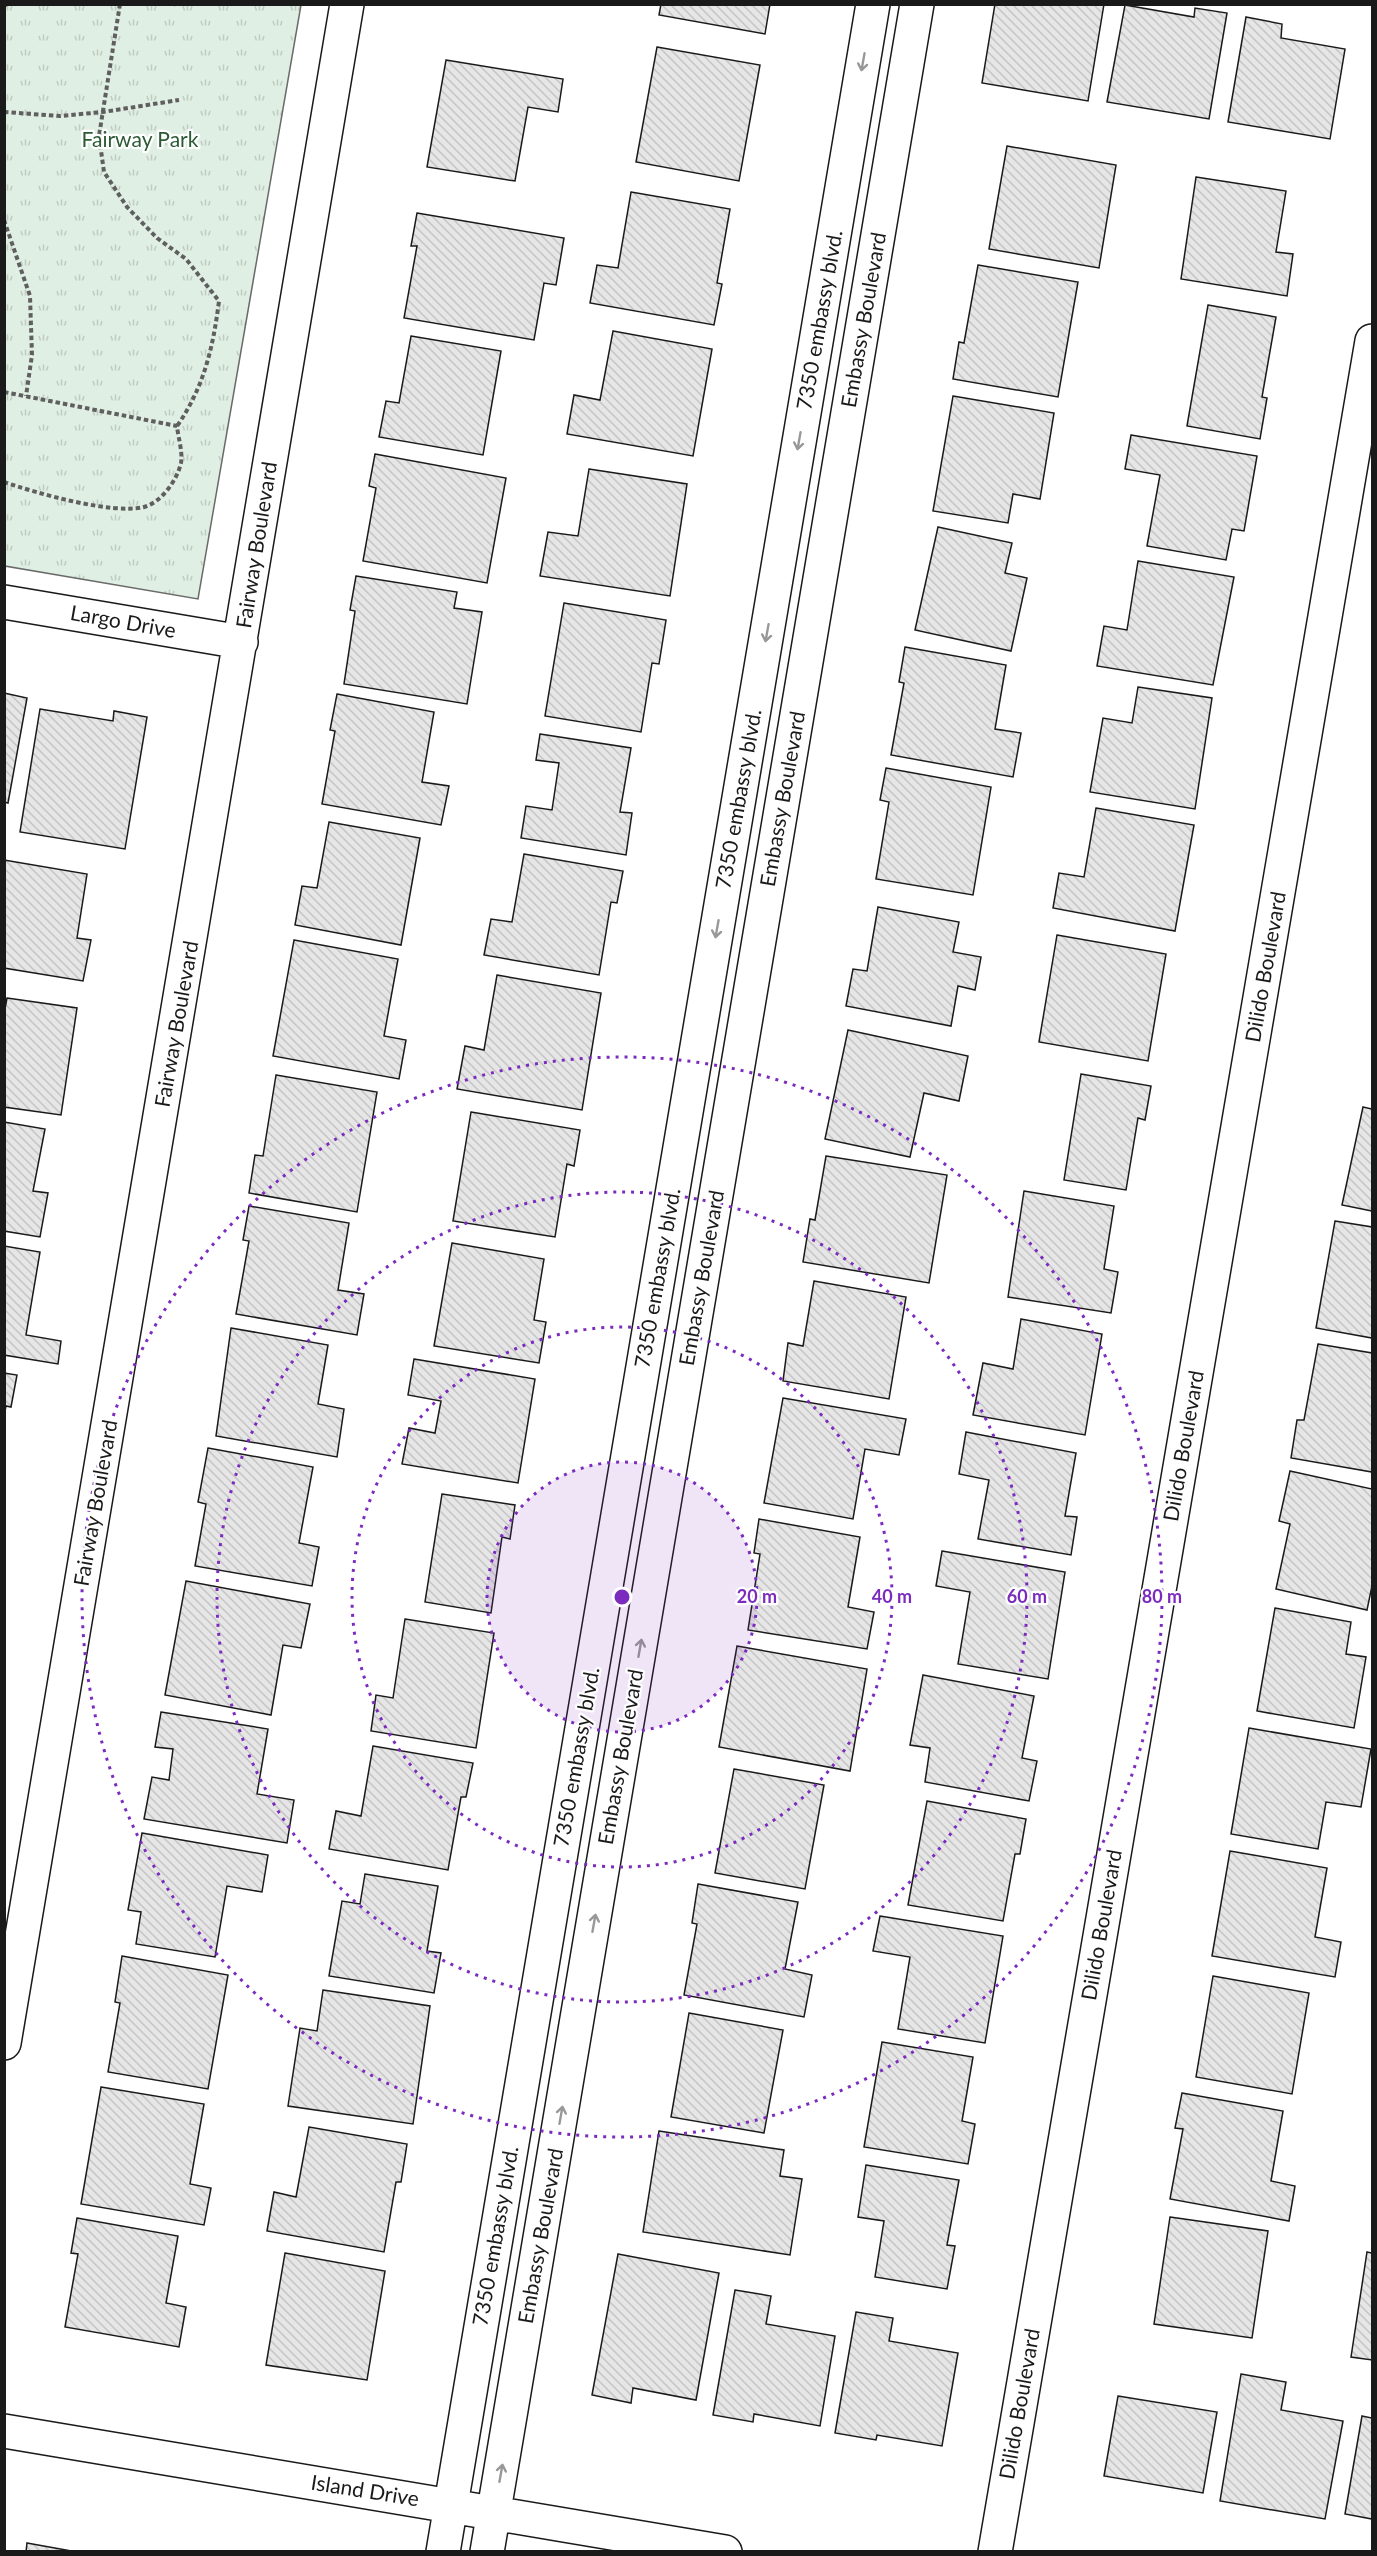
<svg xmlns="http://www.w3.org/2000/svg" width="1377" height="2556" font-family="Lato,sans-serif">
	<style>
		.park { fill: url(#park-tufts); stroke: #6a6a6a; stroke-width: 1.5 }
		.building { fill: url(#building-back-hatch); stroke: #1a1a1a; stroke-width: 1.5 }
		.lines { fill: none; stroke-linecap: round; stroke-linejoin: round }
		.minor-casing { stroke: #1a1a1a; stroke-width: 36 }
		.path { stroke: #5f5f5f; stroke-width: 4; stroke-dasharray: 4.5 3; stroke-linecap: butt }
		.minor { stroke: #fff; stroke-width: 33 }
		.oneway { stroke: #989898 }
		.ring { fill: none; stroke: #7b2cbf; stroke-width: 3; stroke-dasharray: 3 6 }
		.labels { text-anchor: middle; stroke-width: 4.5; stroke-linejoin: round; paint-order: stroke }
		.park-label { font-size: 21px; fill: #2b5a34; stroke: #fff }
		.street-label { font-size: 21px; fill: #1a1a1a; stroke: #fff }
		.centre { fill: #7b2cbf; stroke: #fff; stroke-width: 3 }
		.ring-label { font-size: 18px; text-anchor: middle; font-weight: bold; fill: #7b2cbf; stroke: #fff; stroke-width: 4.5; stroke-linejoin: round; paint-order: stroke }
	</style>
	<defs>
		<pattern id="park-tufts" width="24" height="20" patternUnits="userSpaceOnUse" patternTransform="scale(1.5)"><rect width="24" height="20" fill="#e0efe3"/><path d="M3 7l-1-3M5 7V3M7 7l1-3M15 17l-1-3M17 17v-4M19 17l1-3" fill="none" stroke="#c0ccc2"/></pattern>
		<pattern id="building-back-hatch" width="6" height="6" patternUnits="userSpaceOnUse" patternTransform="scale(1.5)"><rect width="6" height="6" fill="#e6e6e6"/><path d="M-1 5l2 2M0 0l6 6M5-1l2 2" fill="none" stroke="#c5c5c5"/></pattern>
	</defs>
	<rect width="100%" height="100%" fill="#fff"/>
	<path class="park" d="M4,5H301L198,599L5,566Z"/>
	<path class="building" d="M661,4H770L765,34L659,15Z
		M995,4H1104L1088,101L982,83Z
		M1125,5L1194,17L1195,8L1227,13L1209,119L1107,102Z
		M1246,17L1282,24L1281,38L1345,49L1330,139L1228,122Z
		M657,47L760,65L739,181L636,162Z
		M446,60L563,79L558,112L528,107L515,181L427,167Z
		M1007,146L1116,165L1099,268L989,249Z
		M1196,177L1286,191L1276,252L1293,254L1287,296L1181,279Z
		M631,192L730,209L717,283L722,284L714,325L590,303L597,265L618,268Z
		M417,213L564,238L556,285L544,283L534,340L404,318L417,246H411Z
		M978,265L1078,282L1058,397L953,379L959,342L964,343Z
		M1208,305L1276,317L1262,397L1267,398L1260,439L1187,426Z
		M613,331L712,349L693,456L567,434L574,395L600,400Z
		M411,336L501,351L483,455L379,437L386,401L399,403Z
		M953,396L1054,413L1040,499L1013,494L1008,523L933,511Z
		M1131,435L1257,456L1244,531L1232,529L1226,560L1147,546L1160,475L1125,469Z
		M375,454L506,478L487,583L363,561L376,488L369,486Z
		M589,469L687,484L670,596L540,576L548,532L578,536Z
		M938,527L1012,543L1005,573L1027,578L1011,651L915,630Z
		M1138,561L1234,577L1213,685L1097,666L1104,626L1127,630Z
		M356,576L457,592L454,608L482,612L467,704L344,684L355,611L350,610Z
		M564,603L666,620L659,664L652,663L641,732L545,716Z
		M905,647L1006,665L995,729L1021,733L1013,777L891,755L904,683L899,682Z
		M1138,687L1212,698L1195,809L1090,792L1103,718L1132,723Z
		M4,693L27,698L8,803L4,802Z
		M337,694L434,712L422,782L449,786L441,825L322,804L335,731L330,730Z
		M40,709L113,721L114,711L147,717L125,849L20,832Z
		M540,734L631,748L620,812L632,813L626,855L521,838L526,806L552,810L559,763L536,760Z
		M886,768L991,787L973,895L876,879L889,802L880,800Z
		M1096,808L1194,825L1175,931L1053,908L1059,873L1084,877Z
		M329,822L420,838L401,945L295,925L302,886L317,888Z
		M524,854L623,871L617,903L611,902L599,975L484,955L491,919L512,922Z
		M4,860L87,874L77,938L91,940L83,981L4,968Z
		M878,907L959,922L953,952L981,957L975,990L958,986L951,1026L846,1006L853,969L867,971Z
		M1057,935L1166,954L1148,1061L1039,1042Z
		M294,940L398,959L384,1036L406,1040L399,1079L273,1056Z
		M497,975L601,993L582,1110L457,1089L465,1046L484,1050Z
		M7,998L77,1008L61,1115L4,1107V1014Z
		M848,1030L968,1056L959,1101L924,1093L910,1157L825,1139Z
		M1081,1074L1151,1086L1145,1120L1138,1118L1126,1190L1064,1180Z
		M276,1075L377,1092L357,1212L249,1193L255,1155L263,1156Z
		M1363,1107L1372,1109V1211L1342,1205Z
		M471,1112L580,1130L574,1166L567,1164L555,1237L453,1221Z
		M4,1122L45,1129L33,1191L48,1193L40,1237L4,1231Z
		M826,1156L947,1175L929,1283L803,1262L810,1219L815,1220Z
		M1024,1191L1114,1206L1104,1269L1118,1272L1111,1313L1008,1297Z
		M249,1206L349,1223L338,1290L364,1294L357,1335L236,1314L249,1241L243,1240Z
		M1335,1221L1372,1227V1338L1316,1328Z
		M452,1243L544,1259L534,1320L546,1322L539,1363L434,1346Z
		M4,1246L40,1252L26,1335L61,1341L58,1364L4,1355Z
		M814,1281L906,1297L889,1399L783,1381L788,1343L803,1346Z
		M1021,1319L1102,1334L1085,1435L973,1415L983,1363L1013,1369Z
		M231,1328L328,1345L318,1404L344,1409L337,1457L216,1436Z
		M1318,1344L1372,1353V1472L1291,1458L1297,1420H1304Z
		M414,1359L535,1379L518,1483L402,1464L409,1428L435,1433L441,1401L408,1395Z
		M4,1373L17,1375L11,1407L6,1406L4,1416Z
		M783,1398L906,1419L899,1455L865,1449L853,1519L764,1503Z
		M966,1432L1076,1453L1065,1516L1077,1517L1071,1555L978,1539L989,1480L959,1474Z
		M208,1448L313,1467L299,1543L319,1547L312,1586L195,1566L206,1504L198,1502Z
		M1290,1471L1372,1489V1586L1367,1610L1276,1589L1290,1524L1279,1521Z
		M442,1494L515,1505L510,1539L502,1537L491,1613L425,1602Z
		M759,1519L860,1537L848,1607L874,1612L867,1649L748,1630L760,1554L754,1553Z
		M942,1551L1065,1572L1048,1679L958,1664L970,1592L936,1586Z
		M186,1581L310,1604L301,1648L283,1645L271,1715L165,1695Z
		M1275,1608L1351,1622L1346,1654L1366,1657L1354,1728L1257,1711Z
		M405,1619L494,1633L476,1748L371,1731L376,1695L393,1698Z
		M737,1646L867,1669L850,1771L719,1747Z
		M923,1675L1034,1696L1022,1758L1037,1761L1029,1801L925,1782L930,1748L910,1745Z
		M161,1712L268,1729L257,1794L294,1800L287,1843L144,1819L152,1777L169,1780L173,1749L155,1747Z
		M1249,1728L1371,1749L1361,1807L1326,1802L1318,1849L1231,1834Z
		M373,1746L473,1763L466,1797H461L448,1870L329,1849L336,1811L361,1816Z
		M734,1769L824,1785L805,1889L715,1873Z
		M927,1801L1026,1819L1020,1854H1015L1003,1921L908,1905Z
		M142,1833L268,1855L262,1892L227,1886L215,1957L136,1944L141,1912L128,1910Z
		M1230,1851L1327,1868L1315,1937L1341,1942L1335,1977L1212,1956Z
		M365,1874L438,1886L427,1951L441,1953L434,1993L329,1976L342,1901L360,1904Z
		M698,1884L798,1902L785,1969L812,1975L804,2017L684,1995L697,1924L692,1923Z
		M880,1916L1003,1936L985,2043L898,2029L910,1957L873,1951Z
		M122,1956L228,1975L208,2089L108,2072L120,2003L115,2002Z
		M1213,1976L1309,1993L1292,2094L1196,2077Z
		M323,1990L430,2006L413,2124L288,2106L300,2028L317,2031Z
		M689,2013L783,2030L764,2133L671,2117Z
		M882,2042L973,2057L962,2121L975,2124L968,2164L864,2147Z
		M101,2087L204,2104L190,2184L211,2188L204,2225L81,2204Z
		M1182,2093L1283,2111L1271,2181L1295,2186L1289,2221L1170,2199L1183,2129L1175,2128Z
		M309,2127L407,2144L401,2182H396L384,2252L267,2231L274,2192L296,2197Z
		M659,2131L784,2150L780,2176L802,2179L790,2255L643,2232Z
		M866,2165L959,2180L947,2245L955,2246L947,2289L875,2277L884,2221L858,2217Z
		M1170,2217L1268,2231L1252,2338L1154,2324Z
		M77,2218L178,2236L166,2303L186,2307L179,2347L65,2327L78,2254L71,2253Z
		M1367,2252L1372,2253V2360L1351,2357Z
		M285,2253L385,2271L367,2380L266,2365Z
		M618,2254L719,2273L696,2400L633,2388L631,2403L592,2395Z
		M735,2290L771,2296L766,2324L835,2336L820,2426L754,2414L753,2422L713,2415Z
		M856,2312L893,2318L889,2341L958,2353L942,2446L877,2435L876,2440L835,2433Z
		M1241,2374L1286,2382L1281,2410L1343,2421L1325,2519L1220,2501Z
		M1118,2396L1217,2412L1203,2493L1104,2476Z
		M1362,2416L1372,2418V2519L1345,2514Z
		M27,2543L77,2552H26Z"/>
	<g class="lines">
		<g class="minor-casing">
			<path id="minor" d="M4,602L241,642
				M4,2043L347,4
				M4,2431L725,2552
				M443,2552L873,4
				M487,2552L917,4
				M995,2552L1372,341"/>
		</g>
		<path class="path" d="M120,4L99,136L104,172L127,207L157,238L186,259L219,301C213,348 204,387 177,426
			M175,4L176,5
			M4,6L7,4
			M4,112L60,116L103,112L179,100
			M4,220L30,296L32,355L26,396
			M4,392L177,426C178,437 183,452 181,463C177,480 162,502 144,507C113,515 36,493 4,482"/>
		<use href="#minor" class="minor"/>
	</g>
	<defs><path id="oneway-shaft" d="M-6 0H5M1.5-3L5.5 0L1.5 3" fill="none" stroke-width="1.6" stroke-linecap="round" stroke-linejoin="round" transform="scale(1.5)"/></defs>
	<g class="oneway">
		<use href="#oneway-shaft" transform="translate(863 62) rotate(100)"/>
		<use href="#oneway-shaft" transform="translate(799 441) rotate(100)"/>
		<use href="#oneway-shaft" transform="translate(767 633) rotate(100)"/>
		<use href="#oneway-shaft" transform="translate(717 929) rotate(100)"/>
		<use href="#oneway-shaft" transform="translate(640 1648) rotate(-80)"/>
		<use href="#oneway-shaft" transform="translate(594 1923) rotate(-80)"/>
		<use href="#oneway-shaft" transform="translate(561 2115) rotate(-80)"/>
		<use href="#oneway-shaft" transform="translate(501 2473) rotate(-80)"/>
	</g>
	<circle cx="622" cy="1597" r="135" fill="#7b2cbf" fill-opacity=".12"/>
	<g class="ring">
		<circle cx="622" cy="1597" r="135"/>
		<circle cx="622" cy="1597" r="270"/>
		<circle cx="622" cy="1597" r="405"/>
		<circle cx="622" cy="1597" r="540"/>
	</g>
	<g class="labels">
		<g class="park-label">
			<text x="140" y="147">Fairway Park</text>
		</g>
		<g class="street-label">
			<text transform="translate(820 320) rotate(-80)" y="7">7350 embassy blvd.</text>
			<text transform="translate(864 320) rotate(-80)" y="7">Embassy Boulevard</text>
			<text transform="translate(257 545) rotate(-81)" y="7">Fairway Boulevard</text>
			<text transform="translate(123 622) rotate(10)" y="7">Largo Drive</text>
			<text transform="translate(739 799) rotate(-80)" y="7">7350 embassy blvd.</text>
			<text transform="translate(783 799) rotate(-80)" y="7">Embassy Boulevard</text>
			<text transform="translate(1266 967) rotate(-80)" y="7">Dilido Boulevard</text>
			<text transform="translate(177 1024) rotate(-80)" y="7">Fairway Boulevard</text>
			<text transform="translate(658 1278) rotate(-80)" y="7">7350 embassy blvd.</text>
			<text transform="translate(702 1278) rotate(-80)" y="7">Embassy Boulevard</text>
			<text transform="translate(1184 1446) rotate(-80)" y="7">Dilido Boulevard</text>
			<text transform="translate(96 1503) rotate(-80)" y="7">Fairway Boulevard</text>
			<text transform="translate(577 1757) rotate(-80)" y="7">7350 embassy blvd.</text>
			<text transform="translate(621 1757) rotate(-80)" y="7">Embassy Boulevard</text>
			<text transform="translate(1102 1925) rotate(-80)" y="7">Dilido Boulevard</text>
			<text transform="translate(496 2236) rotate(-80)" y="7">7350 embassy blvd.</text>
			<text transform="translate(541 2236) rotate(-80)" y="7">Embassy Boulevard</text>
			<text transform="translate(1020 2404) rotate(-80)" y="7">Dilido Boulevard</text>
			<text transform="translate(365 2491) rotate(9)" y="7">Island Drive</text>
		</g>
	</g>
	<circle cx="622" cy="1597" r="9" class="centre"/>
	<g class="ring-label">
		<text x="757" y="1603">20 m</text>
		<text x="892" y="1603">40 m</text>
		<text x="1027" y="1603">60 m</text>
		<text x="1162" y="1603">80 m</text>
	</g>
	<rect width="1377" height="2556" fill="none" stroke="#1a1a1a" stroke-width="12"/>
</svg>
